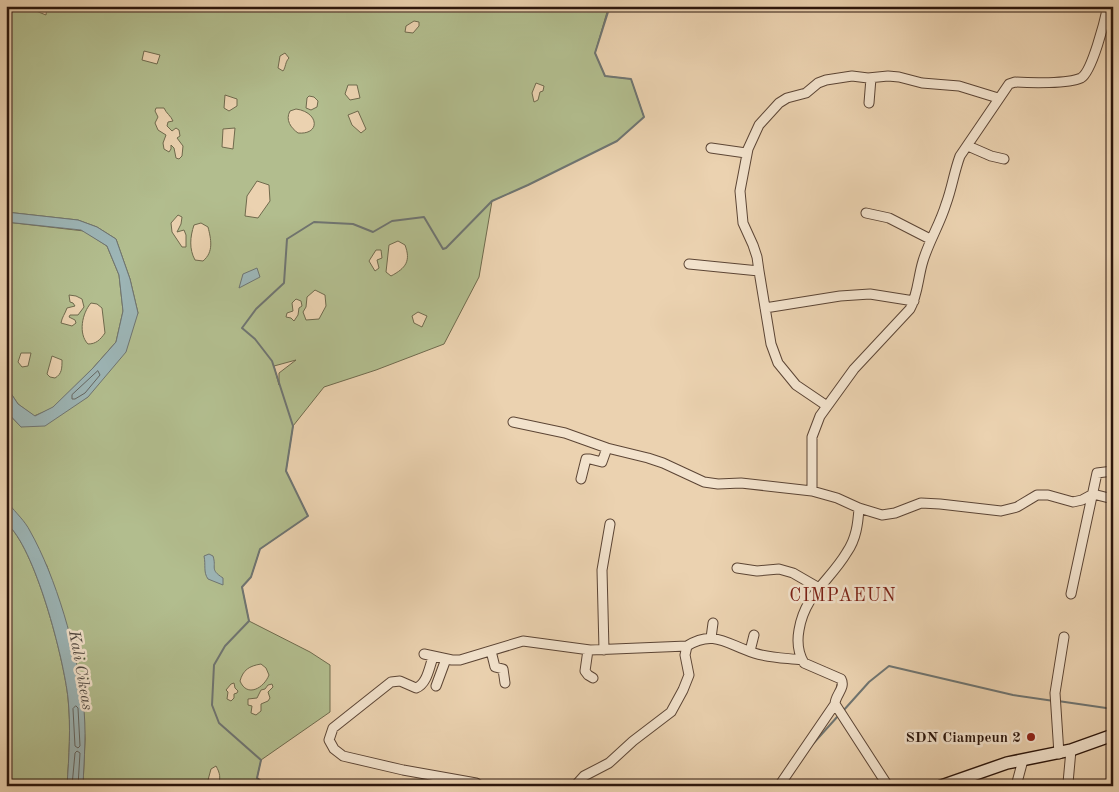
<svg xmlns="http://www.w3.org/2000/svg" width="1119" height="792" font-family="'Old Standard TT',serif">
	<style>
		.green { fill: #b2bd8e; stroke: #6f6a4d; fill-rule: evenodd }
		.water { fill: #9cb5b6; stroke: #6f7572 }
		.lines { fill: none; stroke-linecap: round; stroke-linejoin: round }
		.shore { stroke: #646661; stroke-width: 1 }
		.stream { stroke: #6f7572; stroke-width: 2 }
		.street-casing { stroke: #5c4535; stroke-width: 11 }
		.secondary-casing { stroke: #2c160c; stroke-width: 14 }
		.street { stroke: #f2e2cc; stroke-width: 9 }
		.secondary { stroke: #f2e2cc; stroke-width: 11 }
		.poi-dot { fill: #8f2418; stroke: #f2e2cc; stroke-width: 2 }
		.labels { text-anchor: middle; stroke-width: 5; stroke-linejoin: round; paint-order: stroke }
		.poi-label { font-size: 15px; font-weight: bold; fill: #2c160c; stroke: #f2e2cc; text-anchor: end }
		.water-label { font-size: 16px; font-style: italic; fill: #4e463f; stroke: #f2e2cc }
		.quarter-label { font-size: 18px; letter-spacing: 1px; fill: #7a1f14; stroke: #f2e2cc }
	</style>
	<rect width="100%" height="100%" fill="#ebd2b0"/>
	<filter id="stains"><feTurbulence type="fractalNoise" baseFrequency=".004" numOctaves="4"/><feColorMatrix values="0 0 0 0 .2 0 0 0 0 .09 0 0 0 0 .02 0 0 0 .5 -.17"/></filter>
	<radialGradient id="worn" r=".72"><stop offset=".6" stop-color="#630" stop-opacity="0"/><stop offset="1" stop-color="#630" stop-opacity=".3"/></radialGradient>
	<path class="green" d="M6,6H32L31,9L46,15L47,6H614L607,12L595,53L605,76L631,79L644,117L617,141L528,185L492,201L479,277L444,344L376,370L324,387L293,426L286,471L308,516L260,549L251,577L242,587L249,621L310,652L330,665V712L261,760L257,778L268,786H218C221,778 220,773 216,766L211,769L208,780L210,786H83L85,739L83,702L72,648L60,606L47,566L9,504H6V411L21,427L88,397L138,313L130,279L116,239L97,227L78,220L6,212V205L9,202L10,194L6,193V42L8,39L6,36ZM414,21L419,22V26L413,33L405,32L406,26ZM144,51L160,55L157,64L142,60ZM285,53L289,58C285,62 286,67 283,71L278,68L280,56ZM536,83L544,86L543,91L540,92L538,100L534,102L532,93ZM348,85H357L360,98L350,100L345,94ZM225,95L237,99V106L229,111L224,108ZM309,96L314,97L318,101L317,107L311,110L306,108L307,98ZM156,108H164C166,113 171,116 173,121L168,122L167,126L172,131L176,128L179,130L180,136L177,138L183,146L182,156L179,159L176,158L174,148L171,145V149L169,152L164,149L163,143L166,135L158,130L155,123L158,117L155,111ZM296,109C319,112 321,135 298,133C291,128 285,120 290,111ZM358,111L366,129L361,133L352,125L348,115ZM235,128L233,149L222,147L223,129ZM257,181L269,185L270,201L258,218L245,216L247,196ZM178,215L182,217L181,224L177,232L184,230L186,235V247H182L172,232L171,223ZM201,223L208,227C211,239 214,252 203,261L195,260C189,249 190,237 194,225ZM398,241L405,245C411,261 406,268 391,276L386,272L389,245ZM376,250H381L382,258L377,260L379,268L375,271L369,261ZM315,290L325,295L326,306L319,319L306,320L303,312L306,307L307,297ZM296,299L301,301L302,306L299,308L298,315L294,321L291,318L286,317L287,313L293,311L292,303ZM418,312L427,316L422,327L414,323L412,316ZM296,360L279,373V385L274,366ZM261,664L266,668L269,675C264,688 247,698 240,681C243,670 249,666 261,664ZM234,683L235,688L238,691L237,693L234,694V698L231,701L227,699L228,692L226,690L231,684ZM272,684L273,687L268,692L270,698L268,701L261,704V711L256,715L251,713L252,706L248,705V699L257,698L261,690L265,689L268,685Z
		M6,222L84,231L107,246L119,275L123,311L116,342L93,368L53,408L34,416L18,404L6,386ZM69,295L76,296L82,299L84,307L78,315H70L69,317L75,320L76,323L72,326L61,323C62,317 65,314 67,308L75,306L73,303L70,302ZM91,303L97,304L102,308L105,333C100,340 96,344 88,344C78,334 82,313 91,303ZM21,353H31L28,366L22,367L18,362ZM52,356L62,360C62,368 62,374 55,378L50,377L47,374Z
		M6,523C35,546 64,660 68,698C71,727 69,756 67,786H6Z
		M432,779V786H375V782Z"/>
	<path class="water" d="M6,212L78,220L97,227L116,239L130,279L138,313L126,352L88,397L45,426L21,427L6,411V386L18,404L35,416L53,407L93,368L116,342L123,311L119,275L107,246L81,230L6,222Z
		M257,268L260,277L239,288L243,274Z
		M6,504H9C16,513 25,521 30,531C56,577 77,650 83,702C87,730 84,758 83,786H67C69,756 71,727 68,698C64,660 35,546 6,523Z
		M209,554L213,556C217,568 209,569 223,578V585L208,579C203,572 206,565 204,556Z"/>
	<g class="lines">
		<path class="shore" d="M98,371L100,375L85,393L75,399H72V395Z
			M76,706L78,708L80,746L78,748L75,746L73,709Z
			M72,786L75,753L77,751L80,753L78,786"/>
		<path class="stream" d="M1058,701L1113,709
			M843,711L869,682L889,666L1013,695L1054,701
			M811,746L838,716
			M268,786L257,778L261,760L219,723L212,705L214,665L225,646L249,621L242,587L251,577L260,549L308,516L286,471L293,426L272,361L255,339L242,328L256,309L284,283L287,239L314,222L353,224L373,232L392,221L424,217L443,249L446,248L492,201L528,185L617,141L644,117L631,79L605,76L595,53L608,12L614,6
			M787,786L788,780"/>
		<g class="street-casing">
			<path id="street" d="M869,103L871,78
				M968,146L991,156L1004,159
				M711,148L746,153
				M866,213L889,218L930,239
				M689,264L759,271L771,344L778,363L796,385L827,406
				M759,271L757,257L753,245L743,223L740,191L748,149L759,125L779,103L787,98L806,93L818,83L826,80L852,76L868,78L888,76L899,77L922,83L959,86L998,98
				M765,308L840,296L870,294L914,301
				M513,422L565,433L607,448L648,458L663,463L704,482L718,484L741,483L812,491L837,498L859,508L882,515L895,513L921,503L940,504L1001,511L1017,507L1037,495H1048L1073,502L1082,500L1093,494L1113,499
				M581,479L586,459H590L602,462L607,448
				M812,491V437L820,416L854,369L910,309C918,294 918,277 923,261C929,241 940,224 946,204C952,188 954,172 960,156L1009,84L1015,82C1030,83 1068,84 1081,78C1092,72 1105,20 1108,6
				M859,508C858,524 856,539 847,552C830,581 805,594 799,630C797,641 798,653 804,663L841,679C846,688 835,695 835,704L888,786
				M737,568L757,571L779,569L793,573L819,588
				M1071,594L1097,473L1113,471
				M711,638L713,623
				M588,650L585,671L588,675L593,678
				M604,650L602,570L610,524
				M491,651L495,667L503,669L505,683
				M750,651L754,635
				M424,654L452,660H460L523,641L590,650L687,646C714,629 728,645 754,653C769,658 786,658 802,660
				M433,657C429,668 427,684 416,688L400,681L391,682L333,728L329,740L334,749L343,756L403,770L476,783L481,786
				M436,686L446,659
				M1059,754L1055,693L1064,637
				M1068,783L1071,750
				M575,786L584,776L609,763L633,741L671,712L683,690L689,675L685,655L687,646
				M779,786L835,704
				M1016,786L1023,760"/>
		</g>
		<g class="secondary-casing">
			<path id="secondary" d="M941,786L1007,763L1071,750L1113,735"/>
		</g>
		<use href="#street" class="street"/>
		<use href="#secondary" class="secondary"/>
	</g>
	<circle class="poi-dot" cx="1031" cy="737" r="5"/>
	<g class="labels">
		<g class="poi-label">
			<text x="1021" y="742">SDN Ciampeun 2</text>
		</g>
		<g class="water-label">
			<text transform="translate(82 670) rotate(80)" y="6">Kali Cikeas</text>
		</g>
		<g class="quarter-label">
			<text x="843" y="601">CIMPAEUN</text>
		</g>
	</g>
	<rect width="1119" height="792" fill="none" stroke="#ebd2b0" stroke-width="25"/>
	<rect x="8" y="8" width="1104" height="777" fill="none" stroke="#2c160c" stroke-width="2.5"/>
	<rect x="12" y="12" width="1094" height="767" fill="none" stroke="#2c160c"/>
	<rect width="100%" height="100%" filter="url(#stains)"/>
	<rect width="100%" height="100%" fill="url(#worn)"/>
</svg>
